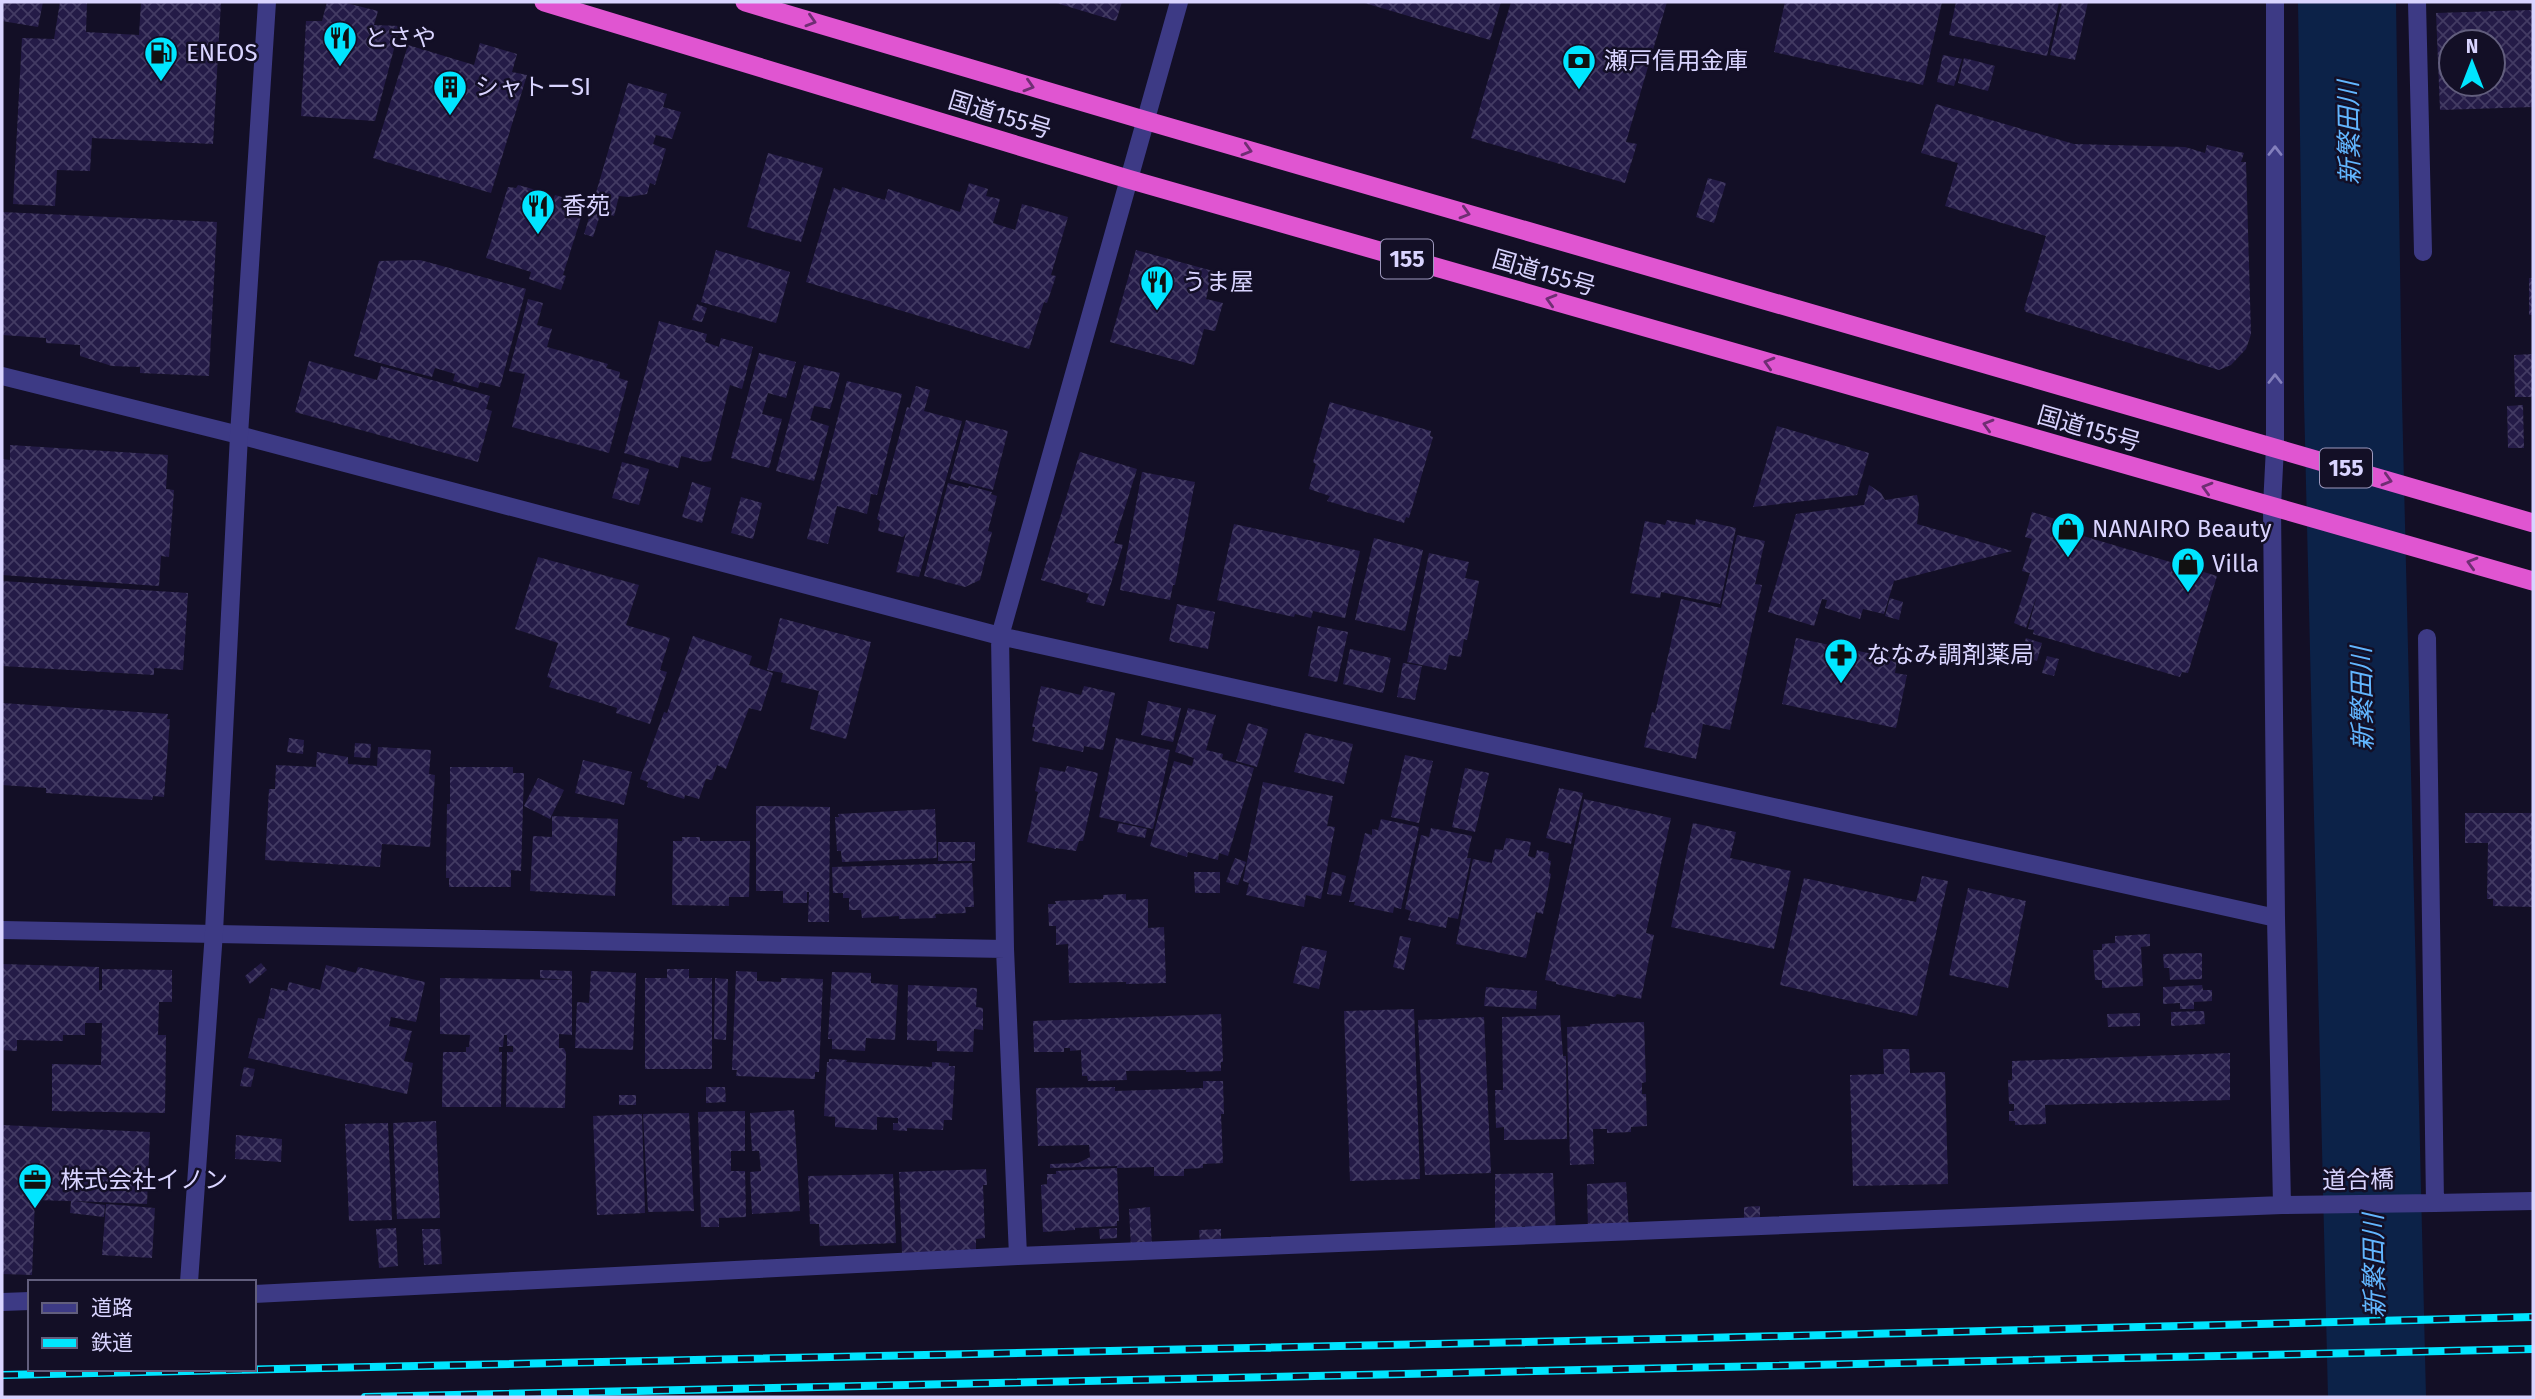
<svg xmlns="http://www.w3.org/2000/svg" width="2535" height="1399" font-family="'Fira Sans','Noto Sans JP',sans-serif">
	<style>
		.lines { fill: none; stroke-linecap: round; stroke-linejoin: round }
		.river { stroke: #0c2248; stroke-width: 98 }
		.building { fill: url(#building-cross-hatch); fill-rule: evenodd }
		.minor { stroke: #3d3a85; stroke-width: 18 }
		.tertiary { stroke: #3d3a85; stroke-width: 18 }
		.trunk { stroke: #e055d1; stroke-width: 19 }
		.rail-casing { stroke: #00e5ff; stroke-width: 8 }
		.rail { stroke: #130f26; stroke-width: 5; stroke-dasharray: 16; stroke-linecap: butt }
		.oneway { stroke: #6f2e73 }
		.oneway2 { stroke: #837fbc }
		.labels { text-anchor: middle; stroke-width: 5; stroke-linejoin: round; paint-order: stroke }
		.shield { fill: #130f26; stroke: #9e99be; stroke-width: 2 }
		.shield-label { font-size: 23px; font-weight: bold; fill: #d9d4ff }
		.poi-label { font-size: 24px; fill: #d9d4ff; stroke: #130f26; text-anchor: start }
		.street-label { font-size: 24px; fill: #d9d4ff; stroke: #130f26 }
		.water-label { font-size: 26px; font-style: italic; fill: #62b6ff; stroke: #130f26 }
	</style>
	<defs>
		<pattern id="building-cross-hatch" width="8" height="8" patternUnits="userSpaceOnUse" patternTransform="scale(1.75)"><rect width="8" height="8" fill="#241b47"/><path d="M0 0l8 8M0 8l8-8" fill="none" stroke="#433b63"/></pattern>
	</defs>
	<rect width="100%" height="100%" fill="#130f26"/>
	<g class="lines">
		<path class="river" d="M2347,2L2353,400L2377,1397"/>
	</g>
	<path class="building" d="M2,2H43L38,27L2,21Z
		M60,2H87L86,32L139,35L141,2H221L213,144L92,138L90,171L57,170L55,206L13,204L22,38L54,39Z
		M327,2H342L378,11L374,25L400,26L375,121L301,116L306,21H322Z
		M1053,2H1122L1116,21Z
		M1361,2H1501L1490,40Z
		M1511,2H1667L1626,142L1637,144L1625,183L1471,138Z
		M1785,2H1942L1923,85L1774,52Z
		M1956,2H2059L2047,56L1949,35Z
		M2062,2H2088L2075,60L2050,55Z
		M2530,10L2533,11V107L2440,110L2436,13ZM2451,42H2493V84H2451Z
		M480,43L517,54L512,72L527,75L491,193L373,158L408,45L474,65Z
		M1943,55L1962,59L1954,86L1937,82Z
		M1964,58L1995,66L1988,91L1958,83Z
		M628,83L667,94L663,107L681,112L672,139L656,135L653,144L666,149L655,185L650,183L647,194L628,197L619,196L614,216L591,210Z
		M1936,104L2074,144L2185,147L2205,153L2207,145L2244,153L2241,162H2246L2251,334L2246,349L2231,365L2219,370L2026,312L2024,309L2046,236L1945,206L1958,163L1921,153Z
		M768,153L823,168L801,242L747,227Z
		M1708,178L1726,183L1714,223L1696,217Z
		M969,183L988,189L986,196L1000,199L993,223L1015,230L1022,204L1068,217L1051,275L1056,276L1047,303L1044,302L1029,349L806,282L834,188L841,191L842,187L885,200L888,189L960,212Z
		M518,185L536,190L535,195L553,200L555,195L575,201L574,205L584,208L563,275L566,276L561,290L529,279L531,272L486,258L508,187L516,188Z
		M2,212L217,222L209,376L140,373V367L112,366L80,356V345L46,343V338L2,335Z
		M591,212L600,215L593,237L584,234Z
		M716,250L790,272L776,323L701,302Z
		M1136,250L1213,271L1206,299L1223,303L1215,331L1204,329L1194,365L1110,342Z
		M420,260L526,289L500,387L480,382L478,388L453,381L455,374L435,368L432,377L354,356L379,261Z
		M2529,278H2533V315H2529Z
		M528,299L543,303L537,325L552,329L547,347L608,364L606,368L620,372L619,378L628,381L609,453L512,427L525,374L509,371Z
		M697,304L707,308L702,322L692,320Z
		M659,321L707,334L705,342L719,347L721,338L753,347L742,389L730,385L711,461L704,462L681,456L678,468L624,453Z
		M759,353L796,362L786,398L768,393L762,414L782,419L769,468L731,458Z
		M2533,354L2532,397H2515L2514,355Z
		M309,361L377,380L381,366L490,396L486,409L492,411L478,462L295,412Z
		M804,365L840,373L830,409L814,406L810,420L829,426L814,481L776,471Z
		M847,381L902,394L877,495L871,494L867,514L837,506L828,544L807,539Z
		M916,386L930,390L924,411L962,421L919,577L896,572L906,533L903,537L878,531L880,521L877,519L907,407L910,408Z
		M1330,402L1431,431L1430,436L1433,437L1409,518L1406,517L1404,523L1327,501L1330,496L1309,489L1316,464L1313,462Z
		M2523,405L2524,448H2508L2507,406Z
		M966,420L1008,431L993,490L950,479Z
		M1777,426L1869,453L1857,495L1753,507Z
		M10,445L168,455L166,489L174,490L169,557L161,556L159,586L2,575V459L10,460Z
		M1080,452L1137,469L1114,543L1123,545L1104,606L1086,602L1089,594L1041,580Z
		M622,462L649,469L639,505L612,498Z
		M1142,472L1195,482L1175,585H1173L1170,600L1120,590Z
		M692,482L711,488L702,523L682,517Z
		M948,483L968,488L969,486L992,492L991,494L997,496L988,531L992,532L980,580L965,587L924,576Z
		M1869,485L1881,493L1885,500L1917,495L1919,505L1917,524L2012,551L1894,581L1884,614L1863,609L1860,619L1825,608L1827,600L1822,599L1814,626L1768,612L1796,514L1864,505Z
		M741,497L762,503L753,539L731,533Z
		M2032,512L2062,521L2060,529L2217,576L2188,673L2182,672L2180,677L2033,634L2034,630L2028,629L2037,595L2026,628L2014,623L2030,573L2022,571L2032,539L2025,537Z
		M1696,519L1736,528L1720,604L1661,592L1660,598L1630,593L1645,521L1665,525L1667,520L1695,525Z
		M1234,524L1360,551L1345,618L1313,611L1311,618L1295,614L1294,617L1217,600Z
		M1737,535L1765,541L1755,584L1762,585L1730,730L1703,724L1696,759L1644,747L1652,712L1655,713L1681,599L1721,608Z
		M1374,538L1423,550L1405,631L1355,620Z
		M1429,553L1469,562L1465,578L1479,581L1467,640L1464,639L1461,657L1449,655L1446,670L1407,662Z
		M538,557L639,585L626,625L670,638L660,670L667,672L650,724L616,713L617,708L549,687L552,679L547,677L558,643L515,629Z
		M2,581L188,593L183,670L154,668V675L2,666Z
		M1890,598L1903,602L1899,620L1885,616Z
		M1177,604L1215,612L1208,649L1169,641Z
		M780,618L871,642L846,739L810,729L819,691L781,682L783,673L767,670Z
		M1318,626L1348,632L1337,682L1308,676Z
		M693,636L752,656L749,665L773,673L761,711L749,708L726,769L717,765L712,780L706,779L699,799L685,795L684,799L647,787L648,782L640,779L664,712L667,713Z
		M1796,638L1897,659L1895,673L1907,675L1896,728L1782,704Z
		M2026,638L2042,643L2037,661L2020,656Z
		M1350,649L1391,658L1383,693L1343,684Z
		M2047,656L2059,659L2054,676L2042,673Z
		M1403,663L1422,666L1415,700L1397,697Z
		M1041,686L1081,695L1084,686L1115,693L1103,750L1084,746L1083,752L1032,741L1035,727H1032Z
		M1148,701L1181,708L1173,742L1141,735Z
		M2,703L168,714L167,719H170L164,797L153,796L152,800L46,793V788L2,785Z
		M1188,708L1216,715L1206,750L1223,754L1222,759L1254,768L1228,856L1219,853L1218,860L1188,852L1187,857L1150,846L1174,761L1192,766L1194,758L1175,752Z
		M1248,723L1268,729L1257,767L1236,761Z
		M1305,733L1353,744L1344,784L1294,772Z
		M289,738L304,740L303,754L287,752Z
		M1116,738L1170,750L1153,829L1099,817Z
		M355,743L371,744L370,758L354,757Z
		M378,747L431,750L429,774L435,775L430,847L382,844L380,867L265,860L269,789H275L276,765L316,767L317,752L348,757V764L377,766Z
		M1405,755L1433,761L1419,823L1391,817Z
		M583,760L632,772L624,805L575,793Z
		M1067,766L1098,773L1083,841H1079L1076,851L1056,848V849L1027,842L1038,792L1035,791L1040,767L1065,772Z
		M450,767H513V773H524L521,871L511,870V887H449V878H446L447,804H450Z
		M1465,768L1489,773L1475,832L1452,827Z
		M538,778L564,790L550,819L524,806Z
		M1263,782L1333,796L1327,826L1335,827L1321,899L1306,895L1304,907L1246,895L1249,883L1243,881Z
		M1559,788L1583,793L1571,844L1546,838Z
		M1584,799L1671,818L1646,933L1654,935L1641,999L1617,994L1615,997L1556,984V982L1545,980Z
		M756,806L830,807L829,922H808L809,892H807V903H783V891H756Z
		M935,809L937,858L842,862L841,851H837L835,817H839L838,814Z
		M2465,813H2533V907L2493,906V899H2487L2488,843H2465Z
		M552,816L618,819L615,896L530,891L533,836L552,837Z
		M1381,819L1419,827L1401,909L1394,907L1393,913L1354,905L1355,902H1349L1365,833L1372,835V829L1378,830Z
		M1119,823L1147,829L1145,838L1117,832Z
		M1693,823L1736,832L1730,858L1791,871L1774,949L1671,927Z
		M1431,828L1472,836L1467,858H1471L1458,919L1448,917L1446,928L1408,920L1411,911L1405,909L1421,835L1429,837Z
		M682,837H700V841H750L749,897H729V906L672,905L673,841H682Z
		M1506,838L1531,842L1528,856L1535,858L1537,850L1549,853L1548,860L1551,861L1549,873L1551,874L1543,914L1536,912L1526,958L1456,944L1473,859L1492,863L1495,849L1503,850Z
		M938,842H975V861H938Z
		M1235,858L1246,862L1238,885L1226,882Z
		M972,863L974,907H965L966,913L935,914L936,918L899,919V916L862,918L861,910H849V898H843V893H833L832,867Z
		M1194,872H1220V893H1195Z
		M1332,872L1346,876L1341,896L1327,894Z
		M1922,876L1948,881L1917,1016L1780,985L1804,878L1916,902Z
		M1968,888L2026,901L2008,988L1949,975Z
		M1126,894V900L1148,899V928L1164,927L1166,983L1126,984V982L1069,983L1068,944L1056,945V926H1049L1048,904H1056L1055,901L1103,899V895Z
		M2150,934V946L2141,947L2143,986L2102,988V980H2095L2093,950H2102V944L2115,943V936Z
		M1400,936L1411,938L1404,970L1393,967Z
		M1302,946L1327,951L1319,989L1293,983Z
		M2202,953V979L2170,980L2169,968H2164L2163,954Z
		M261,963L267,970L250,984L245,976Z
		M2,964L99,967V990H102V969L172,970V1002H159L158,1035H166L165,1113L52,1111V1064L101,1065L102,1023H85V1035H63V1041L17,1040V1051L2,1050Z
		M326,965L356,973L358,967L425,982L416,1022L391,1017L389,1026L412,1031L404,1061L413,1063L407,1094L248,1058L258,1018L264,1019L271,988L287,991L289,982L320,990Z
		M667,969H689V978H712V1069H645V978H667Z
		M540,970L572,971V1035L559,1034V1048H564L566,1053L565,1108L506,1107L507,1052H513V1046H507V1035H504L503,1047H499V1052H502L501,1107H442L443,1052H466V1047H469L470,1035L440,1034V978L568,980L540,978Z
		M591,971L636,973L633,1050L575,1048L577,1002L589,1003Z
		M736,971L757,972V981L781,982V978L823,979L819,1072H815V1079L736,1076L737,1070H732Z
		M832,972L871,973V983L898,985L895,1040L866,1038L865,1051L832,1049V1039H828Z
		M715,978L728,979L726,1040L714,1039Z
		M908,985L977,988L976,1007L983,1008V1030L974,1029L973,1052L937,1051V1041L907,1040Z
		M2202,985L2203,990H2212V1001L2194,1002V1009H2180V1003L2163,1004V987Z
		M1486,987L1537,991L1536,1009L1484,1006Z
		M1414,1009L1420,1179L1350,1181L1344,1011Z
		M2204,1011L2205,1024L2171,1026V1012Z
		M2140,1013V1026L2108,1027L2107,1014Z
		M1221,1014L1223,1062H1221V1071L1186,1072V1070L1126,1071L1127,1080L1088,1081L1087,1076H1082L1081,1050L1070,1051V1048H1064V1052H1034L1033,1021Z
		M1560,1015L1563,1056H1566L1567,1139L1504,1140V1127L1496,1128L1495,1090H1503L1502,1017Z
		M1484,1017L1491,1173L1425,1175L1418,1020Z
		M1644,1022L1646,1082L1642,1083V1094H1646L1647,1126L1631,1127V1132L1607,1133V1129H1593L1594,1164L1570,1165L1567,1027L1590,1026V1024Z
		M1883,1049H1909L1910,1073L1945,1072L1948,1184L1853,1186L1850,1075L1884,1074Z
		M2230,1053V1100L2045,1105L2046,1124L2015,1125V1121H2009V1111H2014V1104H2009L2008,1080H2012V1061Z
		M829,1059L847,1060L846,1062L932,1067V1062L949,1063V1066H955L952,1120H944L943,1130L907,1128V1131L893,1130V1123H898V1118L877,1117V1130L835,1127V1117L824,1116L827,1062H829Z
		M244,1067L255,1069L251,1087L240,1086Z
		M1203,1081H1223L1224,1114H1221L1223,1163L1203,1164V1168L1184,1169V1176H1154V1167L1117,1168V1166L1050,1168V1164L1078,1163L1090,1157L1089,1145L1038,1146L1036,1088L1115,1087V1091L1203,1088Z
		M706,1087H725L726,1102L706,1103Z
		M619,1095H636V1105H619Z
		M794,1110L800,1211L752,1214L750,1172L761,1171L759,1151H752L750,1113Z
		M745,1111V1151H731V1171H745L746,1217L719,1218V1227H701L698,1112Z
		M689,1113L694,1211L648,1212L643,1114Z
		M642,1114L645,1213L597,1215L593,1116Z
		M436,1121L440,1218L397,1219L393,1123Z
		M388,1123L392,1220L349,1221L345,1124Z
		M2,1125L150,1132L147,1204L74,1201L105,1205L104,1217L70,1213L71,1201L35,1200L32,1275L2,1274Z
		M236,1135L282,1139L281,1162L235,1159Z
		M1117,1168L1119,1221H1117V1226L1075,1228V1230L1043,1232L1041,1185L1047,1184V1174H1056V1171Z
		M986,1169L987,1185H983L985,1238L976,1239V1250L902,1253L899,1172Z
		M1553,1173L1556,1235H1532V1226H1522L1523,1236L1495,1234V1174Z
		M893,1174L896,1243L820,1246L819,1224H810L808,1176Z
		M1626,1182L1629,1229L1588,1231L1587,1184Z
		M106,1204L155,1208L152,1258L102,1255Z
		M1760,1206V1220L1744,1221V1207Z
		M1150,1207L1152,1246L1131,1248L1129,1209Z
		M396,1228L398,1266L379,1268L376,1229Z
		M1117,1228V1238L1100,1239L1099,1229Z
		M422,1229H440L442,1264L424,1265Z
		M1221,1229V1242L1200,1243L1199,1230Z"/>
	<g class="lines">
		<path class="minor" d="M2417,2L2423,252
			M2,376L239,435L1000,636L2276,918
			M2427,638L2435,1203L2533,1201
			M2,930L1005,949
			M2282,1205L2435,1203
			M1018,1256L1005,949L1000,636L1179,2
			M254,1294L1018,1256L2282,1205L2276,918L2272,506L2275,447V2
			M2,1302L30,1301"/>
		<path class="tertiary" d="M189,1282L214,932L239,435L267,2"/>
		<path class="trunk" d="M544,2L1128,179L2533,581
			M745,2L1144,120L2533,523"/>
		<g class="rail-casing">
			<path id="rail" d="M2,1375L1705,1338L2533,1317
				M365,1397L2533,1349"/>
		</g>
		<use href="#rail" class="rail"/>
	</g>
	<defs><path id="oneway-chevron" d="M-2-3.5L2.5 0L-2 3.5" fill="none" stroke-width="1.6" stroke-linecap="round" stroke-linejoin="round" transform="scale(1.75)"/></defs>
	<g class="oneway">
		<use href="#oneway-chevron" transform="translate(811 21) rotate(17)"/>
		<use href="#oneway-chevron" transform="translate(1029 86) rotate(17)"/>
		<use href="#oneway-chevron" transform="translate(1247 150) rotate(16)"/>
		<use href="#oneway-chevron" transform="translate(1465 213) rotate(16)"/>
		<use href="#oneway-chevron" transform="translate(1551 300) rotate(-164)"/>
		<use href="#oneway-chevron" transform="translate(1769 363) rotate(-164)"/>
		<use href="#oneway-chevron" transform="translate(1988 425) rotate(-164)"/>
		<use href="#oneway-chevron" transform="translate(2387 480) rotate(16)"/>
		<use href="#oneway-chevron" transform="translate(2207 488) rotate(-164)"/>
		<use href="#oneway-chevron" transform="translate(2472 563) rotate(-164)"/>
	</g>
	<g class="oneway2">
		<use href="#oneway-chevron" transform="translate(2275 151) rotate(-90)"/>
		<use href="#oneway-chevron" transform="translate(2275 379) rotate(-90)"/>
	</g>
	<defs>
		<g id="restaurant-pin" transform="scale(1.75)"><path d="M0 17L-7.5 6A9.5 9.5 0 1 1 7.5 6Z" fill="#00e5ff" stroke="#130f26"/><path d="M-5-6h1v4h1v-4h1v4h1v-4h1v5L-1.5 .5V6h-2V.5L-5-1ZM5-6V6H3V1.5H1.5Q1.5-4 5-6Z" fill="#111"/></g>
		<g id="fuel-pin" transform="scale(1.75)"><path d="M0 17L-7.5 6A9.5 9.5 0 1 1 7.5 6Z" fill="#00e5ff" stroke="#130f26"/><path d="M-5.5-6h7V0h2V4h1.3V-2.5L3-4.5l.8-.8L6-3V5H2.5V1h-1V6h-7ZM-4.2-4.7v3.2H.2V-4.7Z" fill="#111"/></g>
		<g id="bank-pin" transform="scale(1.75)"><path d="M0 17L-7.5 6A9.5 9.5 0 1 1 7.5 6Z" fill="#00e5ff" stroke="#130f26"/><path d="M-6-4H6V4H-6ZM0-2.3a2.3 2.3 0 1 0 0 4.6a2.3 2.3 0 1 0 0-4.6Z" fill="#111"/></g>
		<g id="building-pin" transform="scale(1.75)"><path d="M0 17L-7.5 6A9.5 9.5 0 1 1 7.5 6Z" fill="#00e5ff" stroke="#130f26"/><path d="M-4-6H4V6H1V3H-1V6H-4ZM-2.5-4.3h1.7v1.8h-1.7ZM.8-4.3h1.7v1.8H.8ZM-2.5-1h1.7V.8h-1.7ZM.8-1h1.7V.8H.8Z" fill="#111"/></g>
		<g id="shop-pin" transform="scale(1.75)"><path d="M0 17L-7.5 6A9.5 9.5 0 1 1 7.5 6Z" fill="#00e5ff" stroke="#130f26"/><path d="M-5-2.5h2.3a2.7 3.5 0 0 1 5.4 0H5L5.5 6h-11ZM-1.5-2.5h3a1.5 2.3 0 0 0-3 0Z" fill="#111"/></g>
		<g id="pharmacy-pin" transform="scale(1.75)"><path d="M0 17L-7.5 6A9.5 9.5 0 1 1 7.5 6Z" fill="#00e5ff" stroke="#130f26"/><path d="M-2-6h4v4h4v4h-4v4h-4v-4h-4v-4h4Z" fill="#111"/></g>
		<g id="office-pin" transform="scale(1.75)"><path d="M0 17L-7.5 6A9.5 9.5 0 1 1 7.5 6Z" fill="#00e5ff" stroke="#130f26"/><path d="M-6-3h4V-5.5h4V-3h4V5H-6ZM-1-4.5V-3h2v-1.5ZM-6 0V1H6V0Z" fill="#111"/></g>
	</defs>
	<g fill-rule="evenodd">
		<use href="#restaurant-pin" x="340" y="38"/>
		<use href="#fuel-pin" x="161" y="53"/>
		<use href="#bank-pin" x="1579" y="61"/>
		<use href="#building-pin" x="450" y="87"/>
		<use href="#restaurant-pin" x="538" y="206"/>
		<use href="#restaurant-pin" x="1157" y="282"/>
		<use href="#shop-pin" x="2068" y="529"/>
		<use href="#shop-pin" x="2188" y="564"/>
		<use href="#pharmacy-pin" x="1841" y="655"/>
		<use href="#office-pin" x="35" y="1180"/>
	</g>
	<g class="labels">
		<g class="shield">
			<rect x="1381" y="239.5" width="52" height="39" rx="5"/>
			<rect x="2320" y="448.5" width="52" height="39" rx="5"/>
		</g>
		<g class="shield-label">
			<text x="1407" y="267">155</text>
			<text x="2346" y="476">155</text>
		</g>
		<g class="poi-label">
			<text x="364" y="46">とさや</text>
			<text x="186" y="61">ENEOS</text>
			<text x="1604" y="69">瀬戸信用金庫</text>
			<text x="475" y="95">シャトーSI</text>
			<text x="562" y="214">香苑</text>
			<text x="1182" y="290">うま屋</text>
			<text x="2092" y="537">NANAIRO Beauty</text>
			<text x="2212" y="572">Villa</text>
			<text x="1866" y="663">ななみ調剤薬局</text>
			<text x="60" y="1188">株式会社イノン</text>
		</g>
		<g class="street-label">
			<text transform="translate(1000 115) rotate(17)" y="8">国道155号</text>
			<text transform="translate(1544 273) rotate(16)" y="8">国道155号</text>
			<text transform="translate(2089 429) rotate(16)" y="8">国道155号</text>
			<text transform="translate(2358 1180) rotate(-1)" y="8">道合橋</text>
		</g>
		<g class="water-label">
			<text transform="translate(2349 133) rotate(-91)" y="9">新繁田川</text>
			<text transform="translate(2362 699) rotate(-91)" y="9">新繁田川</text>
			<text transform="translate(2374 1266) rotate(-91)" y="9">新繁田川</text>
		</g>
	</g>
	<rect width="2535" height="1399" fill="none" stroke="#d9d4ff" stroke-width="7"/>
	<rect x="28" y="1280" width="228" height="91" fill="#130f26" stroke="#625e7d" stroke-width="2"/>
	<rect x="42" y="1303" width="35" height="10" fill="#3d3a85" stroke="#625e7d" stroke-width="2"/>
	<text x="91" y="1315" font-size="21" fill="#d9d4ff">道路</text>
	<rect x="42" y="1338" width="35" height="10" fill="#00e5ff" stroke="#625e7d" stroke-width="2"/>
	<text x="91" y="1350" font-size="21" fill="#d9d4ff">鉄道</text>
	<g transform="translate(2472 63)"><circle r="33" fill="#130f26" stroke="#625e7d" stroke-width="2"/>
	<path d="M0-5L12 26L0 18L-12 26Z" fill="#00e5ff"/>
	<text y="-10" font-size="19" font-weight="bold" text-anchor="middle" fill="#d9d4ff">N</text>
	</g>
</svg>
